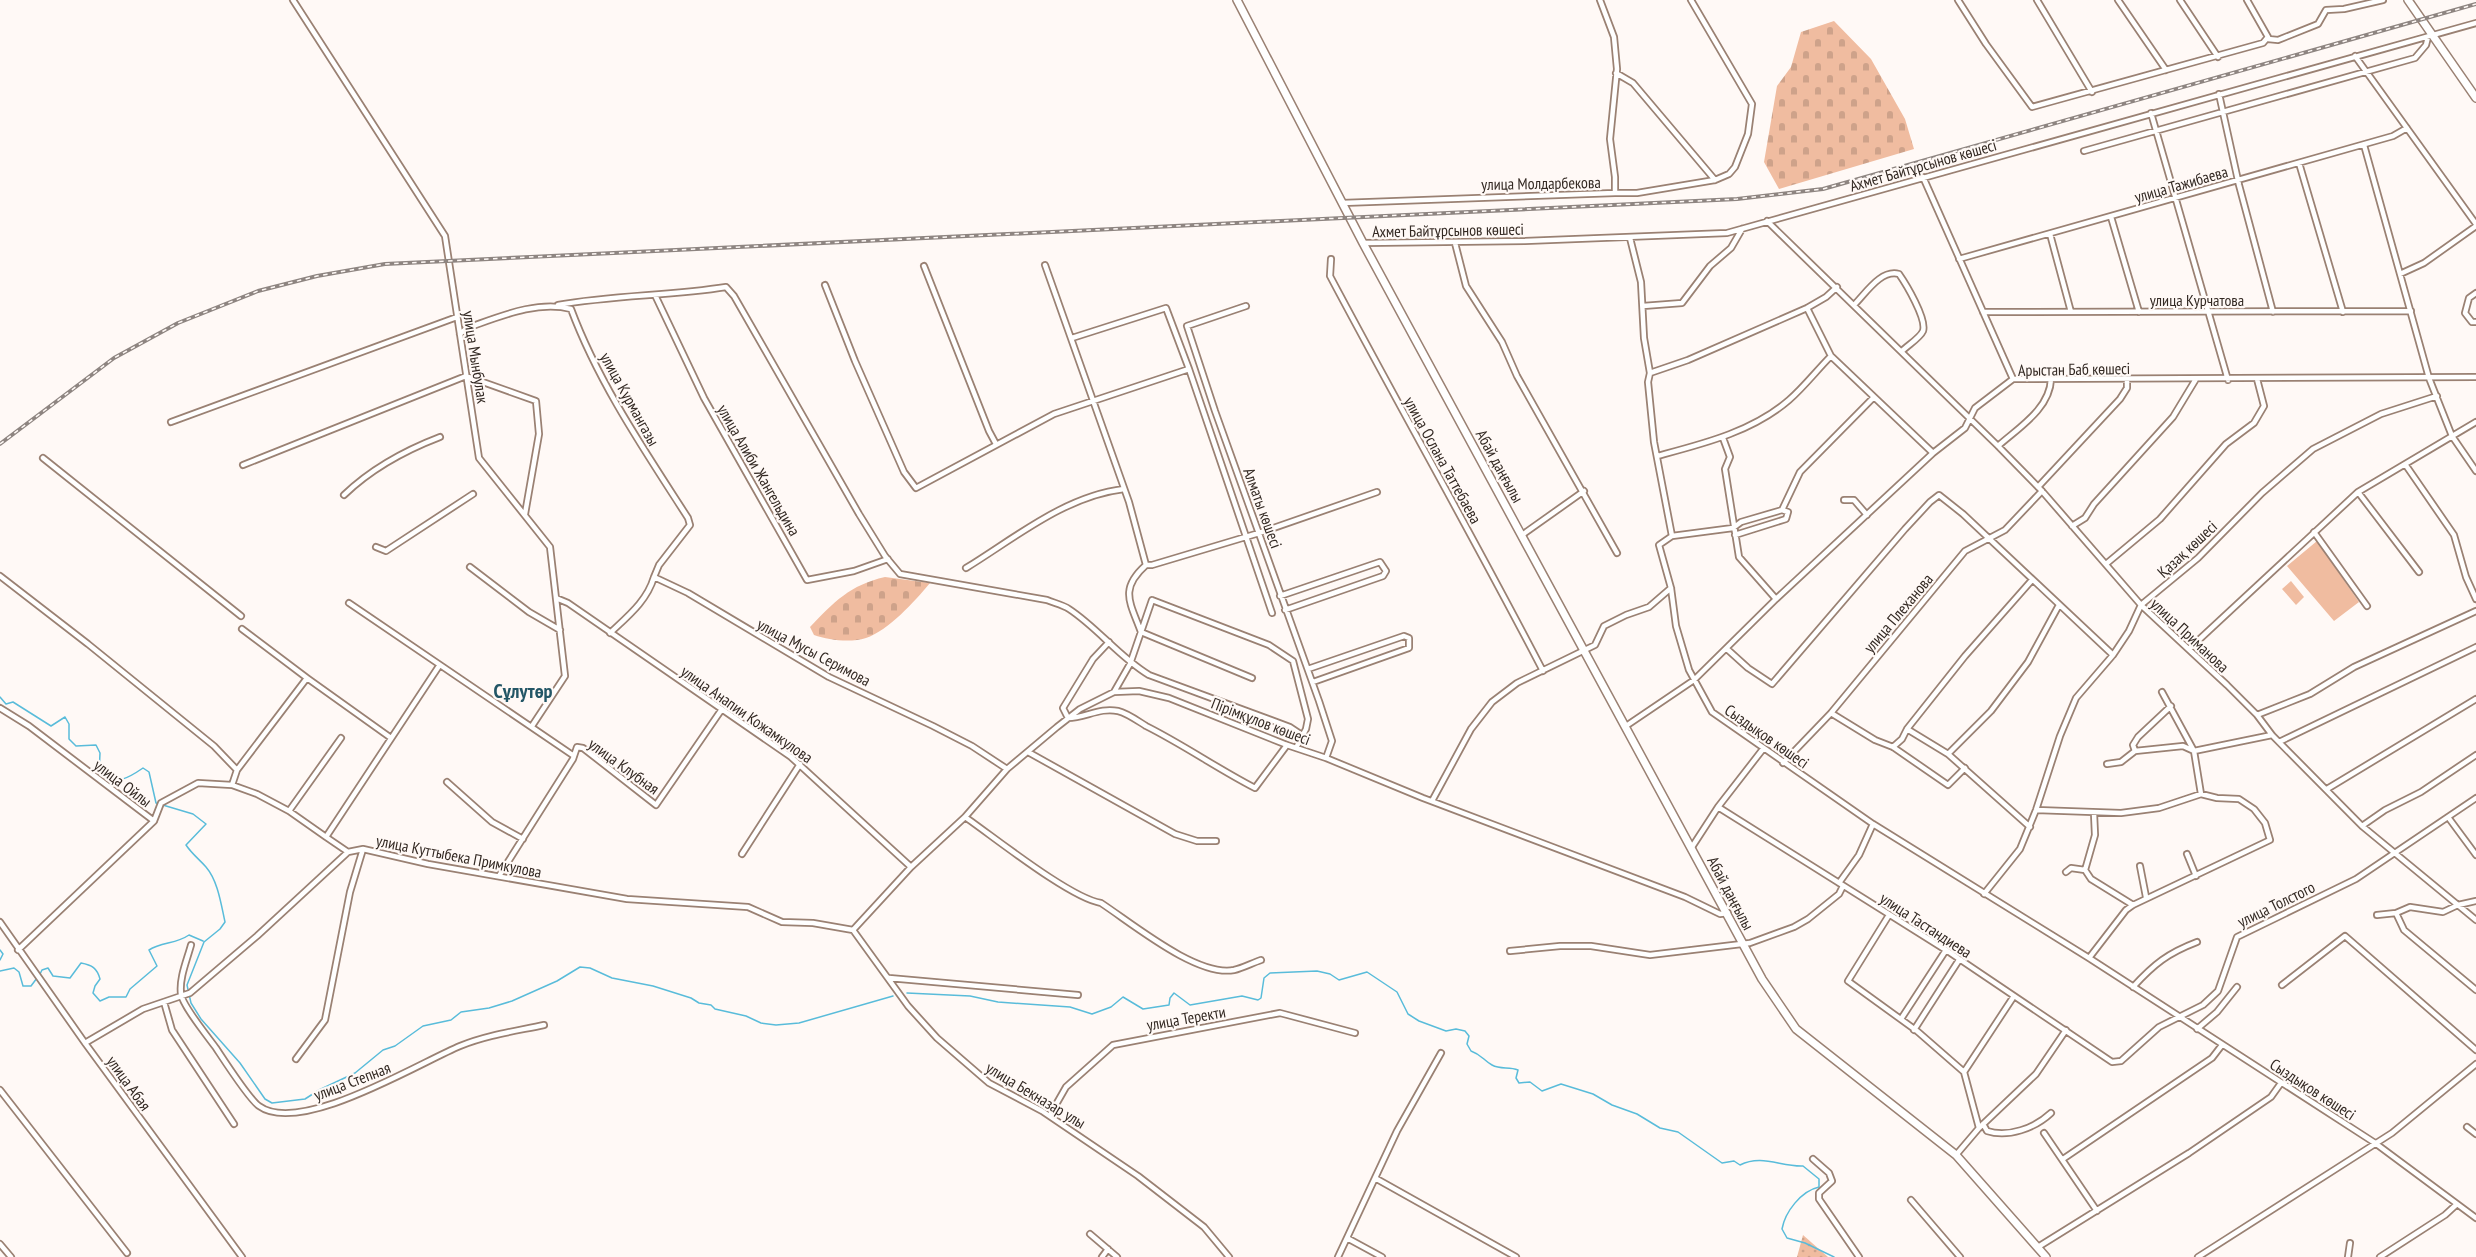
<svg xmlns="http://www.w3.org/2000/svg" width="2476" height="1257" font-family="'PT Sans Narrow',sans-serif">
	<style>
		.grass { fill: url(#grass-dots) }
		.cemetery { fill: url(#cemetery-stones) }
		.park { fill: #f0bca0 }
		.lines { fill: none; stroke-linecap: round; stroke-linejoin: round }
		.stream { stroke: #59bcda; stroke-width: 1.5 }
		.street-casing { stroke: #9a8173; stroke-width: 8 }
		.secondary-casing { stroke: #9a8173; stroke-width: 10 }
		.street { stroke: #fff; stroke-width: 4.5 }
		.secondary { stroke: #fff; stroke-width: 7 }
		.rail-casing { stroke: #8e8581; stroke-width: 4 }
		.rail { stroke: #fff9f6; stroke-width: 1.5; stroke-dasharray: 4.5; stroke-linecap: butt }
		.labels { text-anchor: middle; stroke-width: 4.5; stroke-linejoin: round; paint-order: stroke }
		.street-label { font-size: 16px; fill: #332923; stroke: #fff9f6 }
		.quarter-label { font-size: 20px; font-weight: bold; fill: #235666; stroke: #fff9f6 }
	</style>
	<defs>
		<pattern id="grass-dots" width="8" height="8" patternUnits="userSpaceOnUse" patternTransform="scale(1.5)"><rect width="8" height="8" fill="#f0bca0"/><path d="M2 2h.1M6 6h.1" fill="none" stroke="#cea28a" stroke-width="1.8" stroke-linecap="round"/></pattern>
		<pattern id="cemetery-stones" width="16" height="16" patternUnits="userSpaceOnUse" patternTransform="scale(1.5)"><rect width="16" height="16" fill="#f0bca0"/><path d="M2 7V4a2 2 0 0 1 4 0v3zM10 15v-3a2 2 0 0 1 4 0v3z" fill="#cea28a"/></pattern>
	</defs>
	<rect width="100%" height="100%" fill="#fff9f6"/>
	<path class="grass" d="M1803,1235L1828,1257H1797Z"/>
	<path class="cemetery" d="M1834,21L1871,59L1905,119L1914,149L1779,189L1764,162L1777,86L1791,67L1801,32Z
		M885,577L930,583C915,601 888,631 866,638C850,643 829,640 814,635L810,627C834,602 850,585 885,577Z"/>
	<path class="park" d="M2317,541L2359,602L2334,621L2287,566Z
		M2291,581L2304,597L2296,605L2282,589Z"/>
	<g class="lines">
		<path class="stream" d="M0,697L6,704L13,702L51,726L65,717L69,724V739L76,746L96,745L100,753L99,775C114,787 130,777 143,768L149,772L156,803L193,814L206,824L186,845C192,854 199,859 206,867C218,881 221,904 225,922L220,929L204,942L187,985L191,1003L201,1019L240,1063L265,1099L272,1103L305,1099L319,1090L355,1073L383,1050L395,1046L423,1026L451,1020L461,1012L489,1008L512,1001L557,981L580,967L590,968L612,978L653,986L691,998L699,1003L711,1005L715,1009L746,1016L761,1023L776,1025L799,1023L893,996
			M0,950L3,954L0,960
			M0,971L14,968L19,972L23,986H31L37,978
			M40,974L42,970L48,968L53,976L70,978L81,963C92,965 97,968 100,979L95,986L93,993L100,1001L109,997H126L130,989L157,966L149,950C162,942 176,944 189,935L203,941
			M907,993L970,996L998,1002L1070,1007L1092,1014L1111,1007L1123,997L1143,1009L1169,1005L1170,998L1174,993L1190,1005L1242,996L1258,1000L1261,998L1264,978L1270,973L1317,971L1330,974L1339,980L1367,972L1397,992L1408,1014L1419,1021L1446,1031L1456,1029L1465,1031L1469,1036L1467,1044L1471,1051C1482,1055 1483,1060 1492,1065C1501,1070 1509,1066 1518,1070L1516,1078L1519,1083L1530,1082L1542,1091L1561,1084L1593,1094L1612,1105L1637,1114L1660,1128L1678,1132L1722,1163L1734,1161L1740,1165C1762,1154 1781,1167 1803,1166L1819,1179V1187C1801,1191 1785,1212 1782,1229L1787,1238L1805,1243L1834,1257"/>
		<g class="street-casing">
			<path id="street" d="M293,0L445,236L479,458L550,547L565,676L532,726
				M1958,0L1986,44L2032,107L2263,43L2268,37L2247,0
				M2037,0L2092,92
				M2118,0L2166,70
				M2180,0L2218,57
				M2268,39L2278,40L2318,24L2326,10L2344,9L2383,0
				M2355,56L2476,224
				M1616,73L1633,83L1715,180
				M2219,94L2239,185L2273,312
				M2151,113L2228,380
				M2364,145L2429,378L2452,436L2476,471
				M2084,151L2415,58L2426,45L2428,37
				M2299,163L2343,312
				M1923,177L2013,379
				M1615,193H1637L1715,180L1729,174L1735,167L1748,134L1752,104L1691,0
				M1342,203L1615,193V177L1610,139L1617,69L1614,37L1600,0
				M2111,217L2139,312
				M1767,221L1998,446L2042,491L2141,605L2227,685L2257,715L2272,735L2362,826L2476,920
				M2050,234L2071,312
				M1630,238L1641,282L1644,338L1650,373L1648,382L1654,442L1672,536L1659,545L1671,588L1676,626L1689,670L1712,712L1873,824L2089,958L2375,1143L2476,1218
				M1363,243L1525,241L1727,233L2476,23
				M1455,243L1466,286L1502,342L1517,376L1617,553
				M1331,259L1330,276C1400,408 1474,538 1543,671
				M1959,259L2393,136L2407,128
				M1045,265L1129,502L1146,565
				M924,266L989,431L996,444
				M2400,274L2424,263L2476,226
				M825,285L855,361L904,472L916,488L1054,414L1189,369
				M2476,293L2469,298L2465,313L2472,322H2476
				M655,295L704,398L807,580L854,571L888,559
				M558,305C614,295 670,296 726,287L734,296L859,514L885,556L900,574L1047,600C1054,603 1063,605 1069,609C1098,628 1119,657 1149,675L1290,727L1302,735
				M1854,305C1866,293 1881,269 1899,274C1906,284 1927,319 1923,331C1920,338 1908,345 1902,351
				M1246,306L1187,326L1215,411L1319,701L1332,741L1326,758
				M1643,306L1682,303L1710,266L1731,248L1742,229
				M1807,308L1831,356L1933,453
				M1983,312L2411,311
				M460,334L467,328C499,317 537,300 571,309C599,384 645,451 688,518L690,525L659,565L654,577L688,593L829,677L933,726L972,746L1007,769
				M1072,338L1166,308L1189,369L1272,613
				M1650,373L1688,360L1807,308L1826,297L1837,287
				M171,422L457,317
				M1723,438L1730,457L1725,469L1739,557L1776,599
				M1998,446C2018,428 2050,409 2051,379
				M1657,456C1702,444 1752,432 1789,400C1804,387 1817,370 1831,356
				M43,458L241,616
				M2405,464L2454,535L2466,577L2476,599
				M243,465L466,376L536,401L539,434L525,514
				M2038,487L2120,399L2127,388V380
				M2358,492L2419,572
				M344,495C370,470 406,450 440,437
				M1844,500H1854L1867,515
				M1782,510L1800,472L1874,397
				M2072,526L2085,518L2094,504L2173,417L2196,379
				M2314,532L2367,606
				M1522,535L1584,491
				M1672,536L1733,528L1741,522L1782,510L1788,512L1786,519L1735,535
				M376,547L386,551L473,494
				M2106,564L2160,519L2226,444L2254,423L2264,406L2257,379
				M1146,565H1152L1259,533L1377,492
				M1146,565C1119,589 1130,602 1141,632L1252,678
				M470,567L529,612L560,630
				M966,568C1015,538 1065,496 1124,489
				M0,576L88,644L214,746L237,770L232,785
				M1280,596L1380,562L1386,571L1383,576L1285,610
				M556,598L568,603L791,757L911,867
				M349,603L574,756
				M610,633C628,616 647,601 654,577
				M1109,642L1093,659L1063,708L1068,718C1085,718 1100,707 1118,711C1127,713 1138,721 1146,726C1184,745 1218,769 1255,788L1287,745
				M1727,649L1748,668L1772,684L1905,529L1930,502L1939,495L1963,514L2113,655
				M2189,649L2358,492L2476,422
				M1308,669L1404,636L1409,638V648L1313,682
				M307,678L391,738
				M1114,692L1130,664L1152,600L1269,645L1293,661L1308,719L1306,729L1296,748
				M2162,692L2194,751L2201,794
				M0,708L29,726L154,821L161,803L198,783L232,785L257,794L289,811L326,837
				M1831,713L1875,740L1893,747L1948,785L1965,768
				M2257,715L2310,694L2354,667L2476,611
				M1626,726L1694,680L1776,599L1933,453L1965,428L1975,408L2013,379L2476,377
				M1907,729L1948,754L2030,827
				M2279,742L2476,647
				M1893,747L1902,739L1907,729L1965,656L2032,580
				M2135,751L2133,745L2138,737L2171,706
				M1028,752L1175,834L1197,841H1216
				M1948,754L1991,711L2028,662L2059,605
				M1783,763L1831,713L1965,551L2005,530L2042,491
				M2107,764L2121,762L2135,751L2183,746L2194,751L2272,735
				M237,770L307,678L242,629
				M447,782L492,822L523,839
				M2327,789L2476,699
				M1432,801L1471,729L1492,702L1517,683L1595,645L1604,626L1626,615L1649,607L1671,588
				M1718,807L1946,950L2112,1062L2121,1061L2159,1027L2203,1005L2218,991L2237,937L2356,879L2476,798
				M2036,810L2121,813L2159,808L2201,794L2217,798L2239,799L2254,809L2265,823L2270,840L2133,905L2126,910L2089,958
				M289,811L341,738
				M965,817C994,837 1070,898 1101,903C1133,924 1197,977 1234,970C1243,968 1252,963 1261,960
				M2448,817L2476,855
				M2362,826L2385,810L2421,792L2476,755
				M1692,847L1718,807L1763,749
				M348,852L326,837L439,666
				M742,854L800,764
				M2187,854L2196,876
				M2140,866L2146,897
				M2085,870L2095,835L2094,813
				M2066,872L2071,868L2085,870L2091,879L2133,905
				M499,876L573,759L577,747L583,748L656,805L722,709
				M1839,883L1859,855L1873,824
				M1984,894L2020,849L2036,810L2060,736L2076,698L2113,655L2129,631L2141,605L2198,558L2262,493L2313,449L2381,414L2437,396
				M2396,913L2404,930L2476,990
				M1889,915L1848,981L1917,1031L1964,1072L1979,1128
				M2377,915L2396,913L2410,907L2443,912L2458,905L2476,901
				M0,922L85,1043L242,1257
				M853,930L911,867L965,817L1007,769L1057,727L1080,709L1114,692L1139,691L1169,698L1287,745L1326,758L1423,798L1685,897L1720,914L1728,913
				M853,930L908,1006L937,1038L989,1083L1042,1111L1138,1176L1204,1227L1229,1257
				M191,945C187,960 179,978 181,994C182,1005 208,1037 216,1048C224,1060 249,1099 259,1106C300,1136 419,1063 460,1046C487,1035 516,1031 544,1025
				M18,950L154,821
				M1510,951L1560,946H1591L1650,955L1750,943L1794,927L1808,919L1839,894L1843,886
				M889,978L1078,995
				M2282,985L2345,936L2476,1050
				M2133,987C2154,964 2168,953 2197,942
				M164,1002L172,1030L234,1124
				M1901,1019L1946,950
				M2197,1029L2217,1012L2237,987
				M1914,1030L1959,960
				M85,1043L143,1009L190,993L257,936L348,852L363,849L428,864L627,899L748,907L782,922L813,923L853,930
				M296,1059L325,1020L350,892L363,849
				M1964,1072L2014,996
				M0,1090L127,1253
				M1050,1115L1066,1087L1113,1045L1280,1013L1355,1033
				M1983,1124L1987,1131C2008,1138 2035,1128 2051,1113
				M2467,1127L2476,1134
				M2044,1133L2097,1211
				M1956,1155L1979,1128L2036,1074L2066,1030
				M1813,1159L1829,1173L1832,1181L1819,1193V1199L1859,1257
				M2063,1159L2212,1058L2222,1045
				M1375,1178L1516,1257
				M1911,1200L1960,1257
				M1090,1234L1117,1257
				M1347,1238L1382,1257
				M0,1244L11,1257
				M2038,1247L2189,1153L2271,1097L2281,1083
				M1102,1257L1108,1249
				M1338,1257L1397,1131L1441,1053
				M2198,1257L2392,1133L2476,1064
				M2348,1257L2350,1243
				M2380,1257L2445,1215L2457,1204"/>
		</g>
		<g class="secondary-casing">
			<path id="secondary" d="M1237,0L1363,243L1762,979L1796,1029L1956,1155L2046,1257
				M2408,0L2476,98"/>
		</g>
		<use href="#street" class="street"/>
		<use href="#secondary" class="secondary"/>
		<g class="rail-casing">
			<path id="rail" d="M0,444L114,358L178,323L258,291L317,276L385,264L1737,199L1823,189L2476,4"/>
		</g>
		<use href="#rail" class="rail"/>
	</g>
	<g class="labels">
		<g class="street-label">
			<text transform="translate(1923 165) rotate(-16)" y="6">Ахмет Байтұрсынов көшесі</text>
			<text transform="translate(1541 183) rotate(-1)" y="6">улица Молдарбекова</text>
			<text transform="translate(2181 184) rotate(-16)" y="6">улица Тажибаева</text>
			<text transform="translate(1448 230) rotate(-1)" y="6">Ахмет Байтұрсынов көшесі</text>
			<text x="2197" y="306">улица Курчатова</text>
			<text transform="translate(476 357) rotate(81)" y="6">улица Мынбулак</text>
			<text transform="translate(2074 369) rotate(-1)" y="6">Арыстан Баб көшесі</text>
			<text transform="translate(630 399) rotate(61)" y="6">улица Курмангазы</text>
			<text transform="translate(1443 460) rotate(61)" y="6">улица Ослана Таттебаева</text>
			<text transform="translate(1500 466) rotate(61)" y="6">Абай даңғылы</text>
			<text transform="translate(759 470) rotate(60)" y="6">улица Алиби Жангельдина</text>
			<text transform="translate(1263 508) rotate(70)" y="6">Алматы көшесі</text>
			<text transform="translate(2187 549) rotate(-43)" y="6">Қазақ көшесі</text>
			<text transform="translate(1898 613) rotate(-50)" y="6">улица Плеханова</text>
			<text transform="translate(2190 635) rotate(43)" y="6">улица Приманова</text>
			<text transform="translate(814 652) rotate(28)" y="6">улица Мусы Серимова</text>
			<text transform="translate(747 714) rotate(35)" y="6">улица Анапии Кожамкулова</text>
			<text transform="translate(1261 721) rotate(21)" y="6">Пірімқұлов көшесі</text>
			<text transform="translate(1767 736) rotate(35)" y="6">Сыздықов көшесі</text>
			<text transform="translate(624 766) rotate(36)" y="6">улица Клубная</text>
			<text transform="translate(123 783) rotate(37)" y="6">улица Ойлы</text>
			<text transform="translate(459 856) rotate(11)" y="6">улица Куттыбека Примкулова</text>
			<text transform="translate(1731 893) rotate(62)" y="6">Абай даңғылы</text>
			<text transform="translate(2276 904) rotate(-26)" y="6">улица Толстого</text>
			<text transform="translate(1926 925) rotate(33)" y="6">улица Тастандиева</text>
			<text transform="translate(1186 1018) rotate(-10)" y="6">улица Теректи</text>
			<text transform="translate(352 1081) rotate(-21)" y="6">улица Степная</text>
			<text transform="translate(129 1083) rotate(54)" y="6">улица Абая</text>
			<text transform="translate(2313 1089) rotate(33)" y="6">Сыздықов көшесі</text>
			<text transform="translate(1036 1095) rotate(31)" y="6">улица Бекназар улы</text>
		</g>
		<g class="quarter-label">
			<text x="523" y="698">Сұлутөр</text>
		</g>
	</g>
</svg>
